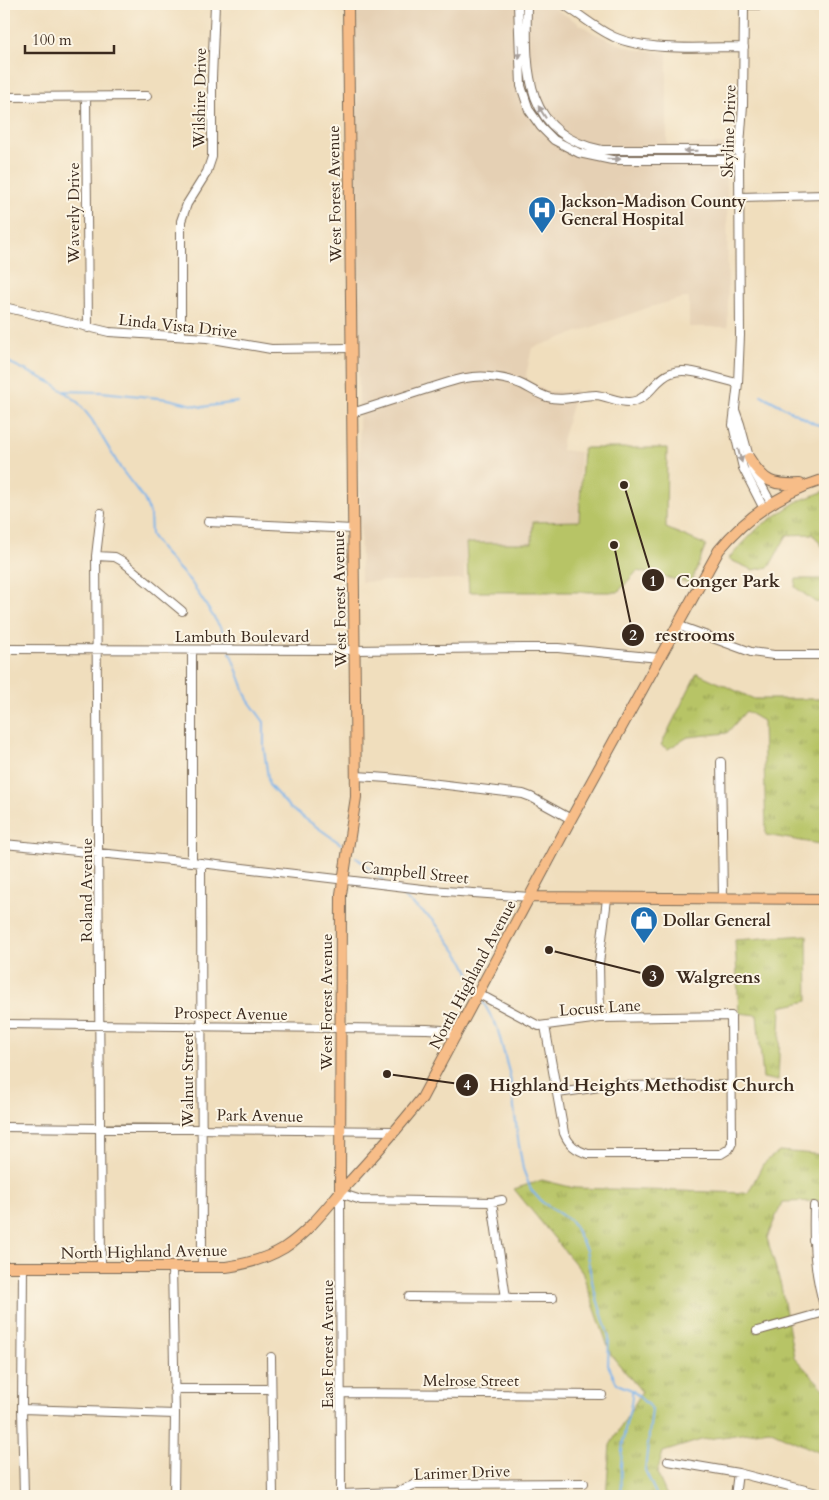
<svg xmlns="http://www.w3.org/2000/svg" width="829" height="1500" font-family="Cardo,serif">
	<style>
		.built { fill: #e5d0b4 }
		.grass { fill: url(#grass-tufts); stroke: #797742 }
		.park { fill: #b7c466; stroke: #797742 }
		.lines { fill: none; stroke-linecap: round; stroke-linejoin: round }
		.stream { stroke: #7bb4eb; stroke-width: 2 }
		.minor-casing { stroke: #7a6956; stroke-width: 10 }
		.major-casing { stroke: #7a6956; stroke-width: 12 }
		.minor { stroke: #fff; stroke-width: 8 }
		.major { stroke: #f7bd88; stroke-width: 10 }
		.oneway { fill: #a79f9a }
		.labels { text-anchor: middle; stroke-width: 4; stroke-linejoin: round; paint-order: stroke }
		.street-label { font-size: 16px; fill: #3b2a1e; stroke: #fcf5e5 }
		.poi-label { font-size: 16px; font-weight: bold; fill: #3b2a1e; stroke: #fcf5e5; text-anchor: start }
		.leader { fill: none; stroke: #3b2a1e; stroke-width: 2 }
		.callout-dot { fill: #3b2a1e; stroke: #fcf5e5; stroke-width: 2 }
		.mark-label { font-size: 15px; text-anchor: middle; font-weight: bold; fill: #fff }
		.callout-label { font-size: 18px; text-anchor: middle; font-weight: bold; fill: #3b2a1e; stroke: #fcf5e5; stroke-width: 4; stroke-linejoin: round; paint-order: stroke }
	</style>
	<defs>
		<pattern id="grass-tufts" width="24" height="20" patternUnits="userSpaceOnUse" patternTransform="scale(1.25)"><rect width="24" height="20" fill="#b7c466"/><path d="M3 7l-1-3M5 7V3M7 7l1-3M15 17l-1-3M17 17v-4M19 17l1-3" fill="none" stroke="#969f53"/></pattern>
	</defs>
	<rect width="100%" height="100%" fill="#fcf5e5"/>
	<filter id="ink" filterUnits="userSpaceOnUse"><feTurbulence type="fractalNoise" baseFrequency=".02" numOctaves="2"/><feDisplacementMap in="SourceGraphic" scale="10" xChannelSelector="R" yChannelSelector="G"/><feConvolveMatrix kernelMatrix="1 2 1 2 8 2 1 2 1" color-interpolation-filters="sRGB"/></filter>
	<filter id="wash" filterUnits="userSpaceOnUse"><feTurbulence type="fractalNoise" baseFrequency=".0096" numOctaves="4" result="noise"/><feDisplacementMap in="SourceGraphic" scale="20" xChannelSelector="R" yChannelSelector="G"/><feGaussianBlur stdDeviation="1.12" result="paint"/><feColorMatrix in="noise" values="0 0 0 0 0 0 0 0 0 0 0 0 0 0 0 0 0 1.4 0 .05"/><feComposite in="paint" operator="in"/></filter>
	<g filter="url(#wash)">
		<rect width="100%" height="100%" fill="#f0debd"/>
		<path class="built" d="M357,4H548L594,33L619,44L638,50L667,52V144H727L728,327H689V298H684L650,307L532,348L526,375L528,381L546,391L564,392L576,390L562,441V450L580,452L579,521L533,522V543H466L464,579L361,582L356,144L354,71Z"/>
		<path class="grass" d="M825,491V550L813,534L787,535L769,567L753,570L728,559L759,527L796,502Z
			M796,579H825V603L815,602L795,587Z
			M697,673L754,699H825V845L766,835L763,721L746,711L727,733L688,737L668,749L661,745Z
			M807,935L808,1001L781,1007L778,1081L763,1078L757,1015L739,1013L735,940Z
			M779,1151L825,1155V1201L782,1202L767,1238L781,1286L794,1357L825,1390V1455L769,1430L701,1440L663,1452L657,1473L667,1496H606L610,1445L642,1392L611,1355L582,1272L514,1189L542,1180L574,1188L748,1193L763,1164Z"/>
		<path class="park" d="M583,448H667L666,528L706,545L691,583L637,571L618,592H469L466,543H532L533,522L579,521Z"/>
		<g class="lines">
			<path class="stream" d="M4,360L52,383L77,401L92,420L121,469L144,499L150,513L151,535L165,554L191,582L222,630L229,648
				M65,391L102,392L168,399L202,407L238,402
				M761,395L815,424L825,426
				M230,652L248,700L264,722V749L269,785L290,808L341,844
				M356,857L384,881
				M392,888L434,921L464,962L476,987
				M482,1000L497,1027L510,1076L518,1139L523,1169L531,1190L542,1202L572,1222L586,1250L593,1286L609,1337L608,1365L617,1384L632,1390C633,1405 628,1414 625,1429C621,1451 620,1474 621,1496
				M632,1390L652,1409L645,1470L657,1496"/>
		</g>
	</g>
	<g filter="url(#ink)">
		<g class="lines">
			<g class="minor-casing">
				<path id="minor" d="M518,4L521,86L529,110L541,127L554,140L579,153L612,160H739
					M527,4C526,69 523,134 602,150H740
					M563,4C579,14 596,29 614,37C648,52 707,47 744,47
					M744,4L743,105L739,160L740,335L738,383L733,425L743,468L763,507
					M744,5H825
					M4,97L147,96
					M86,97L88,328
					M741,197L825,195
					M4,307L109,332L207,338L271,349L351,348
					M181,336V221L187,204L207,172L212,157V78L215,4
					M735,410L740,424L752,468L771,503
					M352,413C377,405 402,397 427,389C447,383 469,374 490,377C501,378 513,380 523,385C531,389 538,394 547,397C563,402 579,395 596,395C607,396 617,402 629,402C649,401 654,379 671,373C689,366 719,380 738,383
					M101,513L96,556L101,1267
					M208,522L353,529
					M96,556L115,557L122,561L182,611
					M677,625L751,652L774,655H825
					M4,649L354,650L525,648H558L659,658
					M192,650V862
					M721,762L723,899
					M356,776L388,778L523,794L531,797L571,819
					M4,844L192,862L431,890L530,897
					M201,863L202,1267
					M479,994L539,1026L600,1018L731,1016L732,1143L729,1149L721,1154H588C576,1150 569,1145 564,1133L545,1026
					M600,1018L599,963L607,899
					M4,1024L427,1029L442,1030L456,1036
					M558,1093L607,1086L730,1085
					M4,1127L396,1131
					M492,1202L506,1298
					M814,1206C813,1244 814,1272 825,1309
					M813,1240H825
					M23,1267L22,1409L24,1496
					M172,1267L175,1414L174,1496
					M409,1297L553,1298
					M757,1331L825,1312
					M271,1357L273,1496
					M174,1389H270
					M341,1393L602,1395
					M22,1409L175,1414
					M668,1461L738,1473L825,1495
					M341,1494L396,1492L416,1484L584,1483
					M341,1496L340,1193L361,1200L492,1202L502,1200
					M735,1496L738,1473"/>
			</g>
			<g class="major-casing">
				<path id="major" d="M749,458C765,483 772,485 800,484
					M530,897L825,899
					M340,1193L341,894L356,797L348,4
					M4,1267H226C246,1264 266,1259 284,1248C307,1233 324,1211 341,1191C369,1161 396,1131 422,1098L571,819L719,550C748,515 782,492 825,479"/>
			</g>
			<use href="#minor" class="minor"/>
			<use href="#major" class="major"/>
		</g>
		<defs><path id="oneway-solid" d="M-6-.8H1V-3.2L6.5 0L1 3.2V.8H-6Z" transform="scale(1.25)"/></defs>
		<g class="oneway">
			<use href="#oneway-solid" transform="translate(519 52) rotate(88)"/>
			<use href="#oneway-solid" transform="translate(542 112) rotate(-122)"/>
			<use href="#oneway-solid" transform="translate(691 151) rotate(179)"/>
			<use href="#oneway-solid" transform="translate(614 159) rotate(2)"/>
			<use href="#oneway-solid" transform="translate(740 456) rotate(74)"/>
		</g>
	</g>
	<defs>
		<g id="hospital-pin" transform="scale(1.4375)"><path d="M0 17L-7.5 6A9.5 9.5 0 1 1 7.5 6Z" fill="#1f6fb2" stroke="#fcf5e5"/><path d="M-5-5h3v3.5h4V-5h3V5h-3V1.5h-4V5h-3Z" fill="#fff"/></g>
		<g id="shop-pin" transform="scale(1.4375)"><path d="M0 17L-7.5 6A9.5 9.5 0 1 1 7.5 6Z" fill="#1f6fb2" stroke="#fcf5e5"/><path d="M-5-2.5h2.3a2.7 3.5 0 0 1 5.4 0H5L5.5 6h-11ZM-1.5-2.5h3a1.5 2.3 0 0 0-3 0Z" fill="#fff"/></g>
	</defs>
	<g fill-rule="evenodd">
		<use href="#hospital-pin" x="542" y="210"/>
		<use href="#shop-pin" x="644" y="920"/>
	</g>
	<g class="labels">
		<g class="street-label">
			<text transform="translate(199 98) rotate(-89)" y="6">Wilshire Drive</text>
			<text transform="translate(728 131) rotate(-88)" y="6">Skyline Drive</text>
			<text transform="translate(334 194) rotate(-91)" y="6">West Forest Avenue</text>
			<text transform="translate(73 213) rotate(-90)" y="6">Waverly Drive</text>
			<text transform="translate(178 325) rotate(6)" y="6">Linda Vista Drive</text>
			<text transform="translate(339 599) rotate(-91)" y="6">West Forest Avenue</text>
			<text x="242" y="642">Lambuth Boulevard</text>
			<text transform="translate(415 872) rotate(6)" y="6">Campbell Street</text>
			<text transform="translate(86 890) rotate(-90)" y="6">Roland Avenue</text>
			<text transform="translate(472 974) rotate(-62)" y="6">North Highland Avenue</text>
			<text transform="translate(326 1002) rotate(-90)" y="6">West Forest Avenue</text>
			<text transform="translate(600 1007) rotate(-4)" y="6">Locust Lane</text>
			<text transform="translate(231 1013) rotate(1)" y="6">Prospect Avenue</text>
			<text transform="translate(187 1080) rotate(-90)" y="6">Walnut Street</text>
			<text transform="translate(260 1115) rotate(1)" y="6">Park Avenue</text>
			<text transform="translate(144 1251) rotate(-1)" y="6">North Highland Avenue</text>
			<text transform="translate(327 1344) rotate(-90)" y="6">East Forest Avenue</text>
			<text x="471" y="1386">Melrose Street</text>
			<text transform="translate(462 1472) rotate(-2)" y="6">Larimer Drive</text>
		</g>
		<g class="poi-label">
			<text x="561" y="207">Jackson-Madison County<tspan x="561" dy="18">General Hospital</tspan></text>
			<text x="663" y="926">Dollar General</text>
		</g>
	</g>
	<path class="leader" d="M624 485L653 580M614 545L633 635M549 950L653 976M387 1074L467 1085"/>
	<g class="callout-dot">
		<circle cx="624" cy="485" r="5"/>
		<circle cx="614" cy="545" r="5"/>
		<circle cx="549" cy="950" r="5"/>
		<circle cx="387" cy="1074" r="5"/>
		<circle cx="653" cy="580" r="12"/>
		<circle cx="633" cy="635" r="12"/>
		<circle cx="653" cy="976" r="12"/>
		<circle cx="467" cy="1085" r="12"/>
	</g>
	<g class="mark-label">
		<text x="653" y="586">1</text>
		<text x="633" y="640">2</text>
		<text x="653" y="981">3</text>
		<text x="467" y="1090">4</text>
	</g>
	<g class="callout-label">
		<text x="728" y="587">Conger Park</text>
		<text x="695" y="641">restrooms</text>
		<text x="718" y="983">Walgreens</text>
		<text x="642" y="1091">Highland Heights Methodist Church</text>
	</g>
	<rect width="829" height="1500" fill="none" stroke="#fcf5e5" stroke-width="20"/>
	<path d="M25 45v8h89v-8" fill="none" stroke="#3b2a1e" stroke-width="2.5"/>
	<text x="32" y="45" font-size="15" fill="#3b2a1e" stroke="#fcf5e5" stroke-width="4" paint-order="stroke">100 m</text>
</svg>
